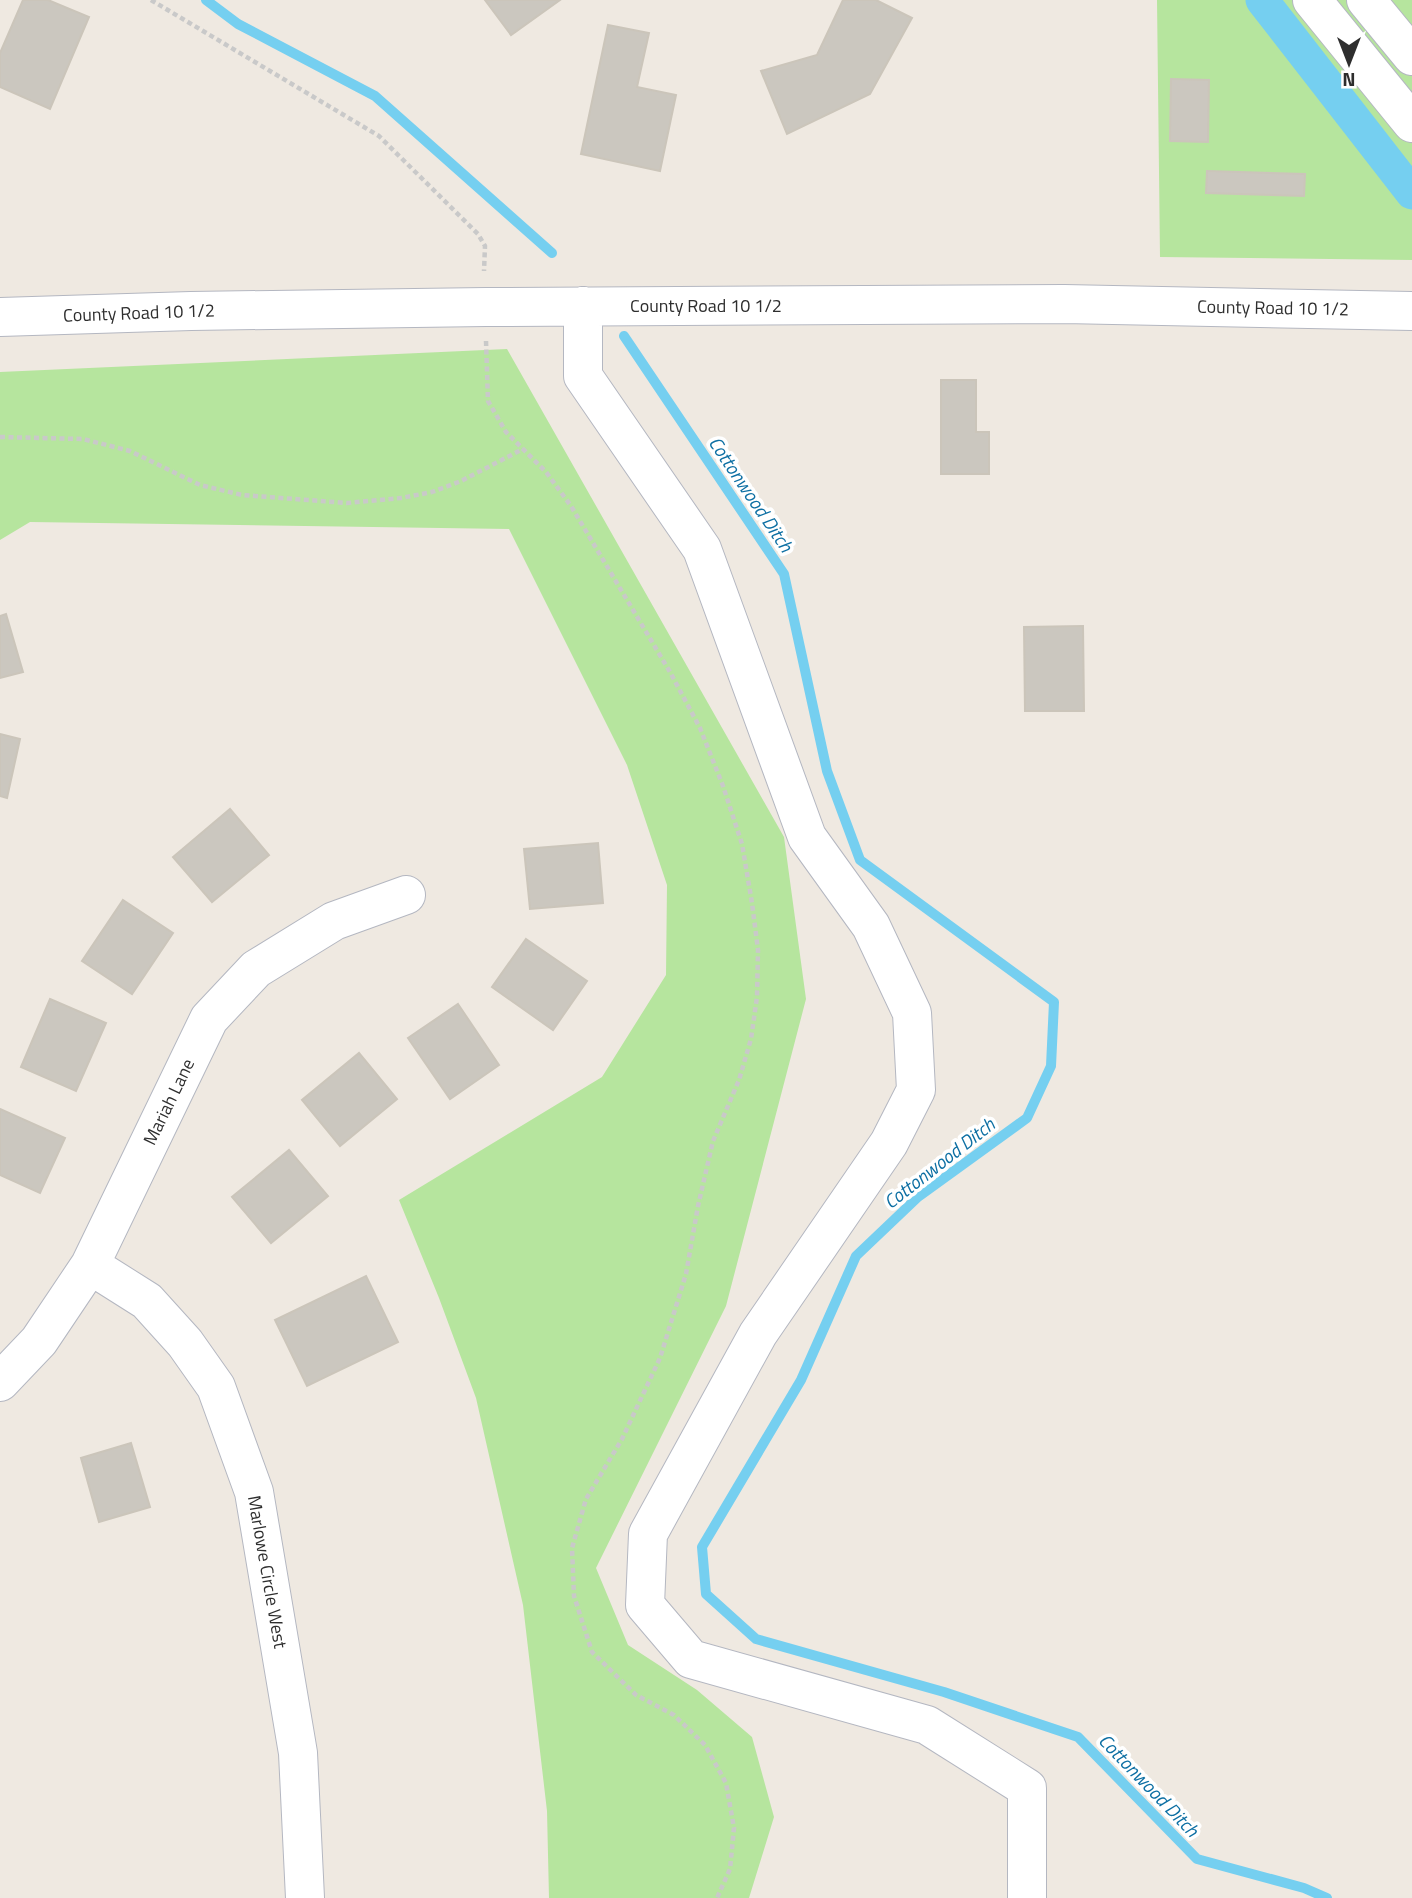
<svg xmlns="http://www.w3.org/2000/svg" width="1412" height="1898" font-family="'Titillium Web',sans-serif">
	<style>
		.green { fill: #b6e59e }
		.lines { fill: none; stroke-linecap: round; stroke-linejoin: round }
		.stream { stroke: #75cff0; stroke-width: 10 }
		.canal { stroke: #75cff0; stroke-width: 33 }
		.building { fill: #cbc7bf; stroke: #cbc5ba; stroke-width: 2 }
		.minor-casing { stroke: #b4b7c1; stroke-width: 40 }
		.path { stroke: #c9c9c9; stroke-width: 4.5; stroke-dasharray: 5 3.5; stroke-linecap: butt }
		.minor { stroke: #fff; stroke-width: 38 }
		.labels { text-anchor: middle; stroke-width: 7; stroke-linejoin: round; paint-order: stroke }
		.street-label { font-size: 18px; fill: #2e2e2e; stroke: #fff }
		.water-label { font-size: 19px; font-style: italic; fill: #0d6fa3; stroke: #fff }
	</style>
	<rect width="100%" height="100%" fill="#efe9e1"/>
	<path class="green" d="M1157,0H1412V260L1160,257Z
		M507,349L784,837L806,999L726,1306L596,1568L628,1645L697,1690L752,1737L774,1817L749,1898H549L547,1811L523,1605L476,1398L439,1298L399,1200L602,1077L666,975L667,885L627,765L509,529L30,522L0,540V372Z"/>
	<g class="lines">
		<path class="stream" d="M206,0L238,24L375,96L552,253
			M624,336L784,574L827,771L860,860L1054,1002L1051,1066L1027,1118L918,1197L856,1256L801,1380L702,1547L706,1594L756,1639L944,1692L1078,1737L1197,1859L1304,1888L1327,1898"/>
		<path class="canal" d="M1262,0L1412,193"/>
	</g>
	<path class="building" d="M23,0H48L89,17L50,109L0,87V53Z
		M485,0H560L511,35Z
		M843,0H876L912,18L870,94L787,134L761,71L817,55Z
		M608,25L649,33L637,87L676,95L660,171L581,154Z
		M1171,79L1209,80L1208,142L1170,141Z
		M1207,171L1305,174L1304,196L1206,193Z
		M941,380H976V432H989V474H941Z
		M6,614L23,672L0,678V616Z
		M1083,626L1084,711H1025L1024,627Z
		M0,734L20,739L7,798L0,796Z
		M230,809L269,855L212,902L173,857Z
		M598,843L603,903L530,909L524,849Z
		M123,900L173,933L132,994L82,961Z
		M526,939L587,981L553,1030L492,987Z
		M50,999L106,1023L76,1091L21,1067Z
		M458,1004L499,1065L450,1099L408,1038Z
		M359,1053L397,1099L340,1146L302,1100Z
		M0,1109L65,1138L40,1193L0,1175Z
		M289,1150L328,1196L271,1243L232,1197Z
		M366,1276L398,1342L307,1386L275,1320Z
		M131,1443L150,1507L99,1522L81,1458Z"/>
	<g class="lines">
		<g class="minor-casing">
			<path id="minor" d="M1312,0L1412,123
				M1366,0L1412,56
				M583,306V376L702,549L807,837L871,926L912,1013L916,1090L889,1143L758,1334L648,1534L645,1605L691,1659L927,1725L1027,1788V1898
				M0,317L191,311L486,307L1064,304L1412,311
				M90,1265L147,1301L185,1343L216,1387L254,1492L298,1753L305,1898
				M0,1382L39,1341L90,1265L209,1019L256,969L334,921L406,895"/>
		</g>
		<path class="path" d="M151,0L379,136L478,234L485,246L484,271
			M486,341L488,401L506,432L546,472L571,506L670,672L700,728L723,786L742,844L752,903L758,950L757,997L751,1039L739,1080L713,1141L698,1206L686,1274L660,1358L622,1439L586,1499L572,1548L574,1596L592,1652L636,1695L674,1715L705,1745L726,1783L734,1828L730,1869L717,1898
			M0,437L83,439L130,451L200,485L242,495L347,503L401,498L432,492L461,481L523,449"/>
		<use href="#minor" class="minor"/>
	</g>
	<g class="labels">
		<g class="street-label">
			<text x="706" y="312">County Road 10 1/2</text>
			<text transform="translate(1273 308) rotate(1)" y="6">County Road 10 1/2</text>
			<text transform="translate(139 313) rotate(-2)" y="6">County Road 10 1/2</text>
			<text transform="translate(169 1102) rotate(-64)" y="6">Mariah Lane</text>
			<text transform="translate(267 1572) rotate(80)" y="6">Marlowe Circle West</text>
		</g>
		<g class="water-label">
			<text transform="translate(751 494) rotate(56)" y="7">Cottonwood Ditch</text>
			<text transform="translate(939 1163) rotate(-38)" y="7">Cottonwood Ditch</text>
			<text transform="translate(1149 1785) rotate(46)" y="7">Cottonwood Ditch</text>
		</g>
	</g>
	<g transform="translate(1349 63) rotate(180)" stroke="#ffffff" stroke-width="5" paint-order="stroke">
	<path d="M0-5L12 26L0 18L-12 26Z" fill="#2e2e2e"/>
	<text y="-10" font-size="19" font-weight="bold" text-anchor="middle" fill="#2e2e2e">N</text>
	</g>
</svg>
